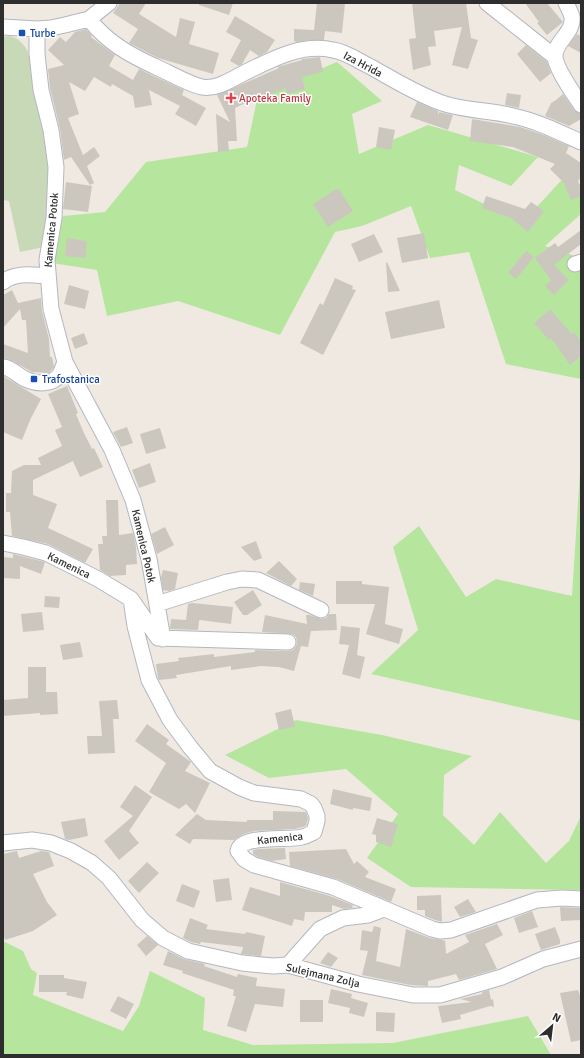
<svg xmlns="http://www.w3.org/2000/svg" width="584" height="1058" font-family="Signika,sans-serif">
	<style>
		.green { fill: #b6e59e }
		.cemetery { fill: #c8d9b8 }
		.building { fill: #cbc7bf }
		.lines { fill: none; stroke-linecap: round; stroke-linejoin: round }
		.minor-casing { stroke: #b4b7c1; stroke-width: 17 }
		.minor { stroke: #fff; stroke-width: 15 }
		.transit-dot { fill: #1a4fb4; stroke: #fff; stroke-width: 1.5 }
		.health-dot { fill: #e0444e; stroke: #fff; stroke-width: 1.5 }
		.labels { text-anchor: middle; stroke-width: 3; stroke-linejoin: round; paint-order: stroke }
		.transit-label { font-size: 11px; fill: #164399; stroke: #fff; text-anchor: start }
		.street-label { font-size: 11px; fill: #2e2e2e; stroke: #fff }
		.health-label { font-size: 11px; fill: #be3a42; stroke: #fff; text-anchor: start }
	</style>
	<rect width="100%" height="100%" fill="#efe9e1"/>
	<path class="green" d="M337,62L382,101L352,114L359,154L428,125L538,157L511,186L459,165L455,190L523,222L568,173L581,185V214L545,246L581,258V379L506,364L469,252L430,258L411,206L362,226L335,232L280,335L178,301L107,316L97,270L52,263L63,216L105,212L146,162L247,147L258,95Z
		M581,456V721L371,674L418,630L393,547L419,526L466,597L496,579L572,596Z
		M296,720L382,735L472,756L444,775L443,815L474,845L500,812L546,863L569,841L581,816V890L411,887L367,858L398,814L346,769L269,778L225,755Z
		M3,941L23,951L31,969L37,973L33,995L123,1031L139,1006L150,971L205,998L203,1030L253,1045L393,1043L528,1016L551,1055H3Z"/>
	<path class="cemetery" d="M9,36C19,38 23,43 28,52L49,152L51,171L44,247L20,252L9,201L3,200V37Z"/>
	<path class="building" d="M120,3H146L139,14L176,37L180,18L195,22L189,44L219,53L213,74L158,58L129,43L138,29L113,13Z
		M199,3H233L229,15L199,5Z
		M317,3H345L342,33L325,31L324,40H310L297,42L294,41V29L314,30Z
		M412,3H466L471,38L478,40L468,69L452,65L462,27L434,31L436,46L428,47L431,65L413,70L409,39L416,38Z
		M525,3H547L563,22L547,35L537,23L539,22Z
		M235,16L275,40L267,52L259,56L250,50L242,64L239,66L230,61L241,40L226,32Z
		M86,29L92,36L91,37L115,55L109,66L133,80L139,69L184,90L182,95L206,108L196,126L175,114L180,106L149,90L152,105L135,108L133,96L112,84L111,87L94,77L85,91L69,82L79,114L68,118L83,155L94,147L100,156L87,166L94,183L90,185L71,157L64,160L60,129L50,88L48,69L64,65L48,50L60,37L66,42L75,32Z
		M577,34L581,36V53L568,46Z
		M526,45L547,62L551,73L540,82L517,54Z
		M320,57L323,72L302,77L305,89L287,94L286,88L259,99L258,97L235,108L237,141H228L229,151L218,152L216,114L230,122L217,95L279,68L277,67L302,60V59Z
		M507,93L521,95L519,108L505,105Z
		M563,94L574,110L581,114V119L569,126L545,116L551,103L556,100Z
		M417,102L438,111V115L439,112L453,115L448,130L410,117Z
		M472,119L520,127L544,135L569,146L566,153L581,163V176L578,182L581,190V196L571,200L564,183L550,169L555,164L513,147L470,141Z
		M379,127L395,130L391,150L376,147Z
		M66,182L92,186L88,212L63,209Z
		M338,188L353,211L328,227L313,204Z
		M486,196L525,209L531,202L544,211L528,232L511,218L482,208Z
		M581,230V244L554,265L569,280L554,295L545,286L551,280L535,258L555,243L558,247Z
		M424,233L428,258L402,263L397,238Z
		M374,234L383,252L359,262L351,244Z
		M67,238L87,241L85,258L65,256Z
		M526,251L534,257L516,279L508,273Z
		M387,262L400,291L388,292L386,263Z
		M335,278L353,286L352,289L356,290L323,355L300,343L320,303L323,305Z
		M69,285L89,291L85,309L64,304Z
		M12,290L18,303L41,298L42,311L49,339L50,357H52L54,367L49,373L32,372L13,361L3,358V344L28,353L26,320H22L20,309L3,328V295Z
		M439,300L445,328L391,339L385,312Z
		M550,309L572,334L574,332L581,341V356L570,365L551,338L549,340L534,323Z
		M84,333L88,344L75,349L71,338Z
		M3,376L41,399L31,418L22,440L3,432Z
		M67,386L78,413L76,414L83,431L92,449L94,448L103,467L80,477L73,461L33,480V495L57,504L48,528L93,549L85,563L48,544L12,536L10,512H6V493H11L12,471L24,465H41L38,458L62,446L55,430L62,427L48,394Z
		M127,427L133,443L121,447L113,432Z
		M160,428L166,448L146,454L140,434Z
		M150,463L156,482L139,488L132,470Z
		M106,500H118L119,535L133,533L136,546L137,564L126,565V575L110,576L100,570L98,544H103L102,536H107Z
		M165,527L174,545L157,554L151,534Z
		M256,541L262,558L254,561L241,547Z
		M13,554L45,562L41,574L20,566V579L3,578V557L13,558Z
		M279,561L297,579L291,586L266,573Z
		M163,570L178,573L175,589L169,591L163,590L161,578Z
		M336,581H362V584L389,587L385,624L403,629L399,644L366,634L375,604H336Z
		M300,582L315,584L313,596L299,590Z
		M253,590L262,605L247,615H243L234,602Z
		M45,596L60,597L59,608L44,607Z
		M192,603L233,607L231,624L200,620L199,621L198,630L170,629L171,619L186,620L188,604Z
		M42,612L44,630L23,632L21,614Z
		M329,614H336L337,630L311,631L308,647L301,646L294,671L279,667L261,666L231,670V666L176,675L177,678L159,680L158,678L156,664L179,661L178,658L214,654V657L255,652V650L288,651L293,650L296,646L297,642L296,637L292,634L262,632L265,615L307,624L306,615H310L321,619L326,618Z
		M341,626L360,628L357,655L365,657L360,679L342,674L349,645L339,644Z
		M80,642L83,657L63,660L60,645Z
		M28,667H46V692H57L58,714L40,715V713L3,716V700L28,698Z
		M117,700L119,719H113L115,753L88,754L87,736H102L99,701Z
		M291,709L295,727L279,730L275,713Z
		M147,724L169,740L166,744L191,762L185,771L210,783L195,813L186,804L179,809L149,792L166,763L135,741Z
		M135,785L152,797L129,831L139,843L119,860L104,841L133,816L120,807Z
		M333,789L372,798L370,811L353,808V810L330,804Z
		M273,811L306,812L308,818L306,826L295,829L254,831L243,834L234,840L193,839L190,844L175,835L197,814L206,820L247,822V820H273Z
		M85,818L88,836L69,840L65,839L61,822Z
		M377,818L398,824L391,847L376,842V835L372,834Z
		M285,848L286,859L272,861L258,857L253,854V850L258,849Z
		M346,849L354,864L357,861L369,872L365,877L396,889L391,902L337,879L290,866L289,852Z
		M17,851L19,858L41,851L49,852L54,866L33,874L47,902L57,915L33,931L5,940L3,934V854Z
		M147,862L159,873L139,893L128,881Z
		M229,878L232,900L216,902L213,880Z
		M280,882L330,896L353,905L352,908L344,909L332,905V912H305L304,921L294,919L292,926L242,910L250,887L280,896Z
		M182,884L200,891L194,908L176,901Z
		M441,895L442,922L435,920L425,916V910H417V896Z
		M468,899L476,912L460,917L454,907Z
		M560,907L581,908V920L561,921Z
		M532,911L538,927L519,933L514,918Z
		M190,918L208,925L206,929L245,934L246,932L265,936L261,956L241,954L243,947L201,942L200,944L191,942L183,938Z
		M497,924L503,935L485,944L497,969L459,980L456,974L428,981V986L410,985L362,975L368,951L360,950L362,930L372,932L374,926L381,928L376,961L400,967L406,929L430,938L443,940V941L445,940L446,954L469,942L465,935Z
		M555,927L560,940V944L541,950L535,934Z
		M147,936L158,945L146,956L137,945Z
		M168,951L184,959L205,964L204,966L237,977L238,974L257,978L256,986L285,989L283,1007L255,1004L246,1032L227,1026L236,996H233L234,990L182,973L183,971L163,965Z
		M328,952L338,958L331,967L320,963Z
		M39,975H64V978L87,982L83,999L66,995L67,992H39Z
		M331,989L352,994L351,998L368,1003L364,1017L349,1013L350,1008L328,1003Z
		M489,990L491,1000L493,999L494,1007L490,1006L460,1015L461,1019L442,1023L438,1006L472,1002L460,999L482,994V992Z
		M578,990L581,998V1040L571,1042L560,993Z
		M118,996L134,1004L126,1019L110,1011Z
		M300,1000H323V1022H300Z
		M376,1012L395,1013L394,1032L376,1031Z"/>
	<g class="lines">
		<g class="minor-casing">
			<path id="minor" d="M487,3L555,57
				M566,3C568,7 571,13 572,17C574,33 555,41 555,56C555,68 574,94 581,105
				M89,19C107,42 128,54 154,66C168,72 188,84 202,87C216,90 232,79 244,73C272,59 302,43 333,50C346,52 357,60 369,66C393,79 416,94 442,103C465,111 490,110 513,116C537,121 559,132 581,142
				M3,27L37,29L51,28L65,25L89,19L109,3
				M37,29V54L41,90L51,130L56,167L54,218L47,260L51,309L65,362L112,450L133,500L149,559L163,639
				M575,264L581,262
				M3,282C15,272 32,275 47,276
				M3,367C12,368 17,375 25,379C36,384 53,386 60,374C62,371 63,366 65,362
				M3,543L23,547L46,553L98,579L131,599L158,638L288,642
				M131,599L135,626L149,680L170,720L190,747L210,771L239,787L254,793L301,799L311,804L314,808L317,816V821L314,832C310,834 307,836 302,837C289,841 241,834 238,851L244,859L254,865L333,887L432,929L440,931L451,930L537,900L562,898L581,899
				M157,604L227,582L242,579L258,580L321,610
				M3,843L32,840L51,843L71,851L92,863L109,878L142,920L163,938L188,951L242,963L273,966L288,965L358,984L413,995H440L502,977L543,959L581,949
				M288,965L320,929L343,918L368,915L384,909"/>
		</g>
		<use href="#minor" class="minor"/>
	</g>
	<g class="transit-dot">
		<rect x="18" y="29" width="8" height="8" rx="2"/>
		<rect x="30" y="375" width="8" height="8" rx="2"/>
	</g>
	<path class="health-dot" d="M229 92h4v4h4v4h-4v4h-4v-4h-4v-4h4z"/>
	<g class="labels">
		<g class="transit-label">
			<text x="30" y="37">Turbe</text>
			<text x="42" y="383">Trafostanica</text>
		</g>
		<g class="street-label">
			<text transform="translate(363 64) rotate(28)" y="4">Iza Hrida</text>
			<text transform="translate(51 230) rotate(-85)" y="4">Kamenica Potok</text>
			<text transform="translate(144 546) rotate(77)" y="4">Kamenica Potok</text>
			<text transform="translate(69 565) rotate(26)" y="4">Kamenica</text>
			<text transform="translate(280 838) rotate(-6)" y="4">Kamenica</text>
			<text transform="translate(323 975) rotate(13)" y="4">Sulejmana Zolja</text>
		</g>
		<g class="health-label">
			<text x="239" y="102">Apoteka Family</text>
		</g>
	</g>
	<rect width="584" height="1058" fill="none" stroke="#2e2e2e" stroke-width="8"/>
	<g transform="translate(552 1026) rotate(28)" stroke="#ffffff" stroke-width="3" paint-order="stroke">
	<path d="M0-3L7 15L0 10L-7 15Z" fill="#2e2e2e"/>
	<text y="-6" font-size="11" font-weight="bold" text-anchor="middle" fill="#2e2e2e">N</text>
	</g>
</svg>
